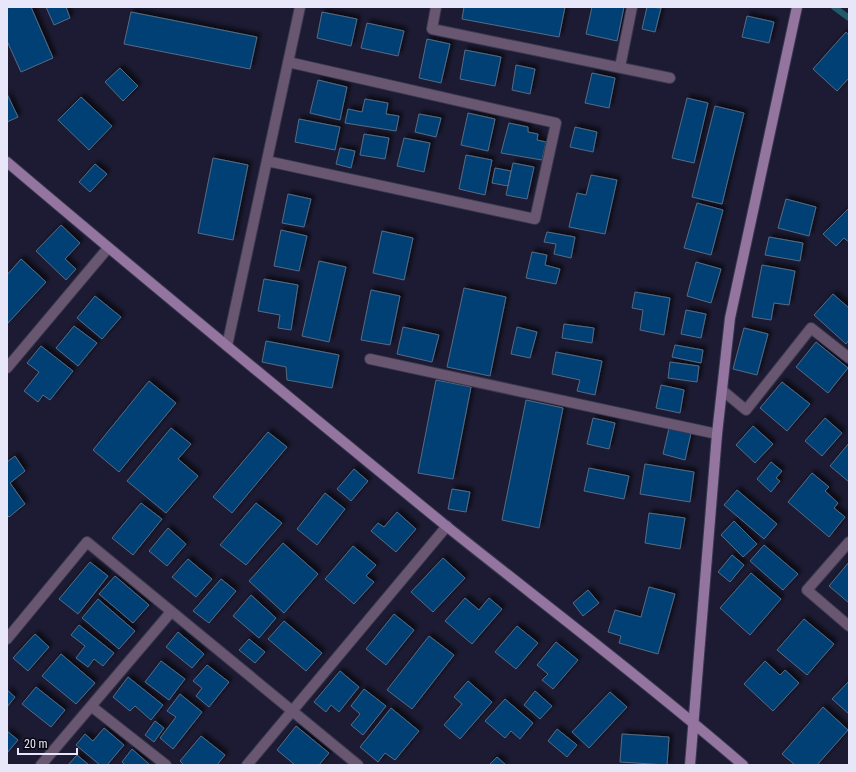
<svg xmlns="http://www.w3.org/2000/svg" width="856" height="772" font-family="'Roboto Condensed',sans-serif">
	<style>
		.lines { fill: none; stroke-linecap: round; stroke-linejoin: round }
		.stream { stroke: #215a6a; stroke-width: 6 }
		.building { fill: #033f75; stroke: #556b83; filter: url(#shadow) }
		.lane-casing { stroke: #38384f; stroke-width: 12 }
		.street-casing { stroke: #38384f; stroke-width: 12 }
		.secondary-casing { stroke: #38384f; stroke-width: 12 }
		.lane { stroke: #695671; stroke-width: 10 }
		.street { stroke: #695671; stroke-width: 10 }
		.secondary { stroke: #9475a0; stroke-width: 10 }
	</style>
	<defs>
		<filter id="shadow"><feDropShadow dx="3.5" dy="-3.5" stdDeviation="2" flood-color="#0009"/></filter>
	</defs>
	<rect width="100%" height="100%" fill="#1c1b33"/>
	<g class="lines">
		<path class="stream" d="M834,7L849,18"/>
	</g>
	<path class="building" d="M9,7H31L53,58L21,72L7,41V8Z
		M46,7H66L70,18L54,25Z
		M464,7H565L559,37L462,19Z
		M592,7H624L617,41L586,34Z
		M647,7L661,8L655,32L642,29Z
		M131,12L257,37L250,69L124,44Z
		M322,12L357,19L351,46L317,38Z
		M747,16L774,22L769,43L742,37Z
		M367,23L404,31L398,56L361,48Z
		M846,32L849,35V78L837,91L813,69Z
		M427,39L450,44L441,83L419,78Z
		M465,50L501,57L495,86L460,79Z
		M516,65L535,69L530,94L512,90Z
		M120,68L138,86L123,101L105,82Z
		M592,73L615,78L609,108L585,103Z
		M318,80L347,87L340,120L310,113Z
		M7,94L18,117L7,122Z
		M81,97L112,126L89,150L58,120Z
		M687,98L708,103L694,163L672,158Z
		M365,99L388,103L386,114L399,116L396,131L345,123L348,109L362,112Z
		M715,106L744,113L722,204L692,197Z
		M468,113L495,119L488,151L461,145Z
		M419,114L441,118L436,137L415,132Z
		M299,119L340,127L335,150L295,142Z
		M509,123L528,127V132L538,134L537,140L546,142L542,160L501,153Z
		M575,127L597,132L593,152L570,147Z
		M364,134L389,138L385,159L360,155Z
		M404,138L430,143L424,172L397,166Z
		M340,148L355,151L351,168L336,164Z
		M466,155L492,160L485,195L459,189Z
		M213,158L248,165L233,240L198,233Z
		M513,163L534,167L527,199L506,195Z
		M95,164L107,174L90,192L79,182Z
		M495,168L511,171L508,186L492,183Z
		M591,175L617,180L605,234L569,227L577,193L586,195Z
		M288,194L311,199L304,227L282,223Z
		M786,199L816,207L809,236L778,228Z
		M697,203L723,210L711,255L684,248Z
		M849,208V242L844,238L836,246L823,234Z
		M61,225L80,243L65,259L76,269L66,280L36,251Z
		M281,230L307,236L299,271L274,266Z
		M382,231L413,238L404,280L373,273Z
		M547,232L575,237L571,258L554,254L556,244L544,242Z
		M769,237L803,243L800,261L765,255Z
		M532,252L547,255L545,265L560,269L556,284L526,278Z
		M21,259L46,282L8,323L7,322V275Z
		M319,261L346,267L329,342L302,336Z
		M696,262L721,269L711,303L687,296Z
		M762,265L795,271L789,305L774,303L771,320L752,317Z
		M264,279L298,285L291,330L278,328L280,315L258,311Z
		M464,288L506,297L490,376L447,367Z
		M371,290L400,296L390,345L361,340Z
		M635,292L670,298L664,335L640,330L643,310L632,308Z
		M833,294L849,308V340L846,344L814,315Z
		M95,296L121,317L102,339L77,318Z
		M686,310L706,314L701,338L681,334Z
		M564,324L594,328L592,343L562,338Z
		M74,326L97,343L78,366L56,348Z
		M403,327L439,335L432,362L397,354Z
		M517,327L537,332L530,358L511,354Z
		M744,328L768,334L757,375L733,369Z
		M266,341L339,355L332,388L287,380L286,367L262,362Z
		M816,342L848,368L828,393L796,367Z
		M675,345L703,350L701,363L672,357Z
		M41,346L73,371L50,400L43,395L38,402L24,391L39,372L27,363Z
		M556,352L602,361L595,395L577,391L580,380L552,374Z
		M670,362L699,366L697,382L668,378Z
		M436,380L471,387L453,479L418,473Z
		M149,381L176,403L119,472L93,450Z
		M782,382L810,404L787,431L760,408Z
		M661,385L684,390L680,413L656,408Z
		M526,400L563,408L539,528L502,520Z
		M593,418L615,423L609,449L587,444Z
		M825,418L842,433L822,456L805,441Z
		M753,426L773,444L755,463L736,445Z
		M171,428L191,444L178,459L198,476L166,513L127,481Z
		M669,428L691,433L685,460L663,454Z
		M268,432L287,447L232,513L213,497Z
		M849,443V482L830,466Z
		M15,456L25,471L10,483L25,504L9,517L7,515V462Z
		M771,462L782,471L776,478L780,481L771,492L757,479Z
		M645,464L694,472L690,502L640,494Z
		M589,468L629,476L624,499L584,491Z
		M354,469L368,481L351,501L337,489Z
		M812,473L829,487L825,491L838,503L834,508L845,517L829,537L788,502Z
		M452,489L470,492L466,512L448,509Z
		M737,490L777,524L764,539L724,505Z
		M325,493L345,509L317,545L297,529Z
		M141,503L162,519L133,555L112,538Z
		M256,503L282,523L246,565L220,545Z
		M397,512L416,529L396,552L371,531L378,523L384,527Z
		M649,513L685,518L680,549L645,543Z
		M734,521L757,544L743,557L721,535Z
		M168,528L186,544L167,566L149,551Z
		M283,543L318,574L284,613L249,581Z
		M764,545L798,574L783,590L750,561Z
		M353,546L376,565L366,576L374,582L354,604L325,579Z
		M732,555L744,565L730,582L718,572Z
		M443,558L465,578L433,612L411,592Z
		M188,559L212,579L196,597L172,577Z
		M90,562L108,576L78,614L59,599Z
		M849,562V603L829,586Z
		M751,573L781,599L750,635L720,608Z
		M115,576L149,605L133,623L99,594Z
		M221,579L236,591L209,623L193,611Z
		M649,587L675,594L658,654L619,643L621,636L608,632L615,610L641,617Z
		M588,590L599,603L583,616L573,603Z
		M251,595L276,618L259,638L233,616Z
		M465,598L479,610L489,598L502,609L472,644L445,621Z
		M98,599L135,631L119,649L82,618Z
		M394,614L414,630L386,665L366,649Z
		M804,619L834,644L807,675L777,650Z
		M284,621L322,653L306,671L268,639Z
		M79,625L114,653L103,666L94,659L88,667L76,658L85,646L71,635Z
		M517,626L538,643L516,669L495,652Z
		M178,632L204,654L192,668L166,647Z
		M35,634L49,647L28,671L13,658Z
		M429,636L454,655L412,709L387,690Z
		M249,639L265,652L255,663L239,650Z
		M556,642L578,660L553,689L542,680L548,674L537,665Z
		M61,654L95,683L76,704L42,676Z
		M161,661L185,679L169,700L145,682Z
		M765,661L780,675L785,670L799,683L773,711L744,684Z
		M207,665L229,682L209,707L196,696L202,688L193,681Z
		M340,671L359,687L339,712L331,705L326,712L314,702Z
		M128,677L163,705L151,720L135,706L130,711L113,697Z
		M468,681L492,702L460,739L444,725L462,704L454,697Z
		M849,681V714L832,699Z
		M36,687L65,710L51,727L22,704Z
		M364,689L386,706L363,735L351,725L360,714L351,706Z
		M7,690L15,697L7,707Z
		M535,691L552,706L540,719L524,705Z
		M610,692L627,707L589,748L572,732Z
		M180,694L202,712L173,749L160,738L176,717L167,711Z
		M505,699L533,723L520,739L511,731L505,738L485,721Z
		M823,707L848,730L817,765H795L782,754Z
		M391,708L419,731L395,760L385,753L378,762L360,747Z
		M155,721L164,728L154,742L145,735Z
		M296,726L329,753L319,765H295L277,750Z
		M104,728L124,745L107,765H100L76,745L85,734L93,741Z
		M557,729L577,745L567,757L548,741Z
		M7,731L18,740L7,753Z
		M622,734L669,737L667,765L620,762Z
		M201,736L225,755L217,765H184L180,761Z
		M132,749L150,765H125L122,762Z
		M77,755L89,765H68Z
		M497,757L506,765H489Z"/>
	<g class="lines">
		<g class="lane-casing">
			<path id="lane" d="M370,359L717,434"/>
		</g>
		<g class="street-casing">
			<path id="street" d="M436,7L432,29L670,78
				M620,67L632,7
				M267,161L535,219L556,123L288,62
				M227,346L300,7
				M7,368L108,248
				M722,390L746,410L811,328L849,358
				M849,542L807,590L849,626
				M7,639L87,542L358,765
				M91,706L166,765
				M41,765L171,612
				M247,765L447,526"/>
		</g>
		<g class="secondary-casing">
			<path id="secondary" d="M7,162C152,285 298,405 445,525C545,605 647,682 743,765
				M690,765L717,434L730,318L797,7"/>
		</g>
		<use href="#lane" class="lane"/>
		<use href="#street" class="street"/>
		<use href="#secondary" class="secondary"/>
	</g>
	<rect width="856" height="772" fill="none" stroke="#e7e7f9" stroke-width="16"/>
	<path d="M18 748v6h59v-6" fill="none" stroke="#e7e7f9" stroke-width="2"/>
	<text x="24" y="748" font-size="12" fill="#e7e7f9" stroke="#070711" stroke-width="3" paint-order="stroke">20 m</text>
</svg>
